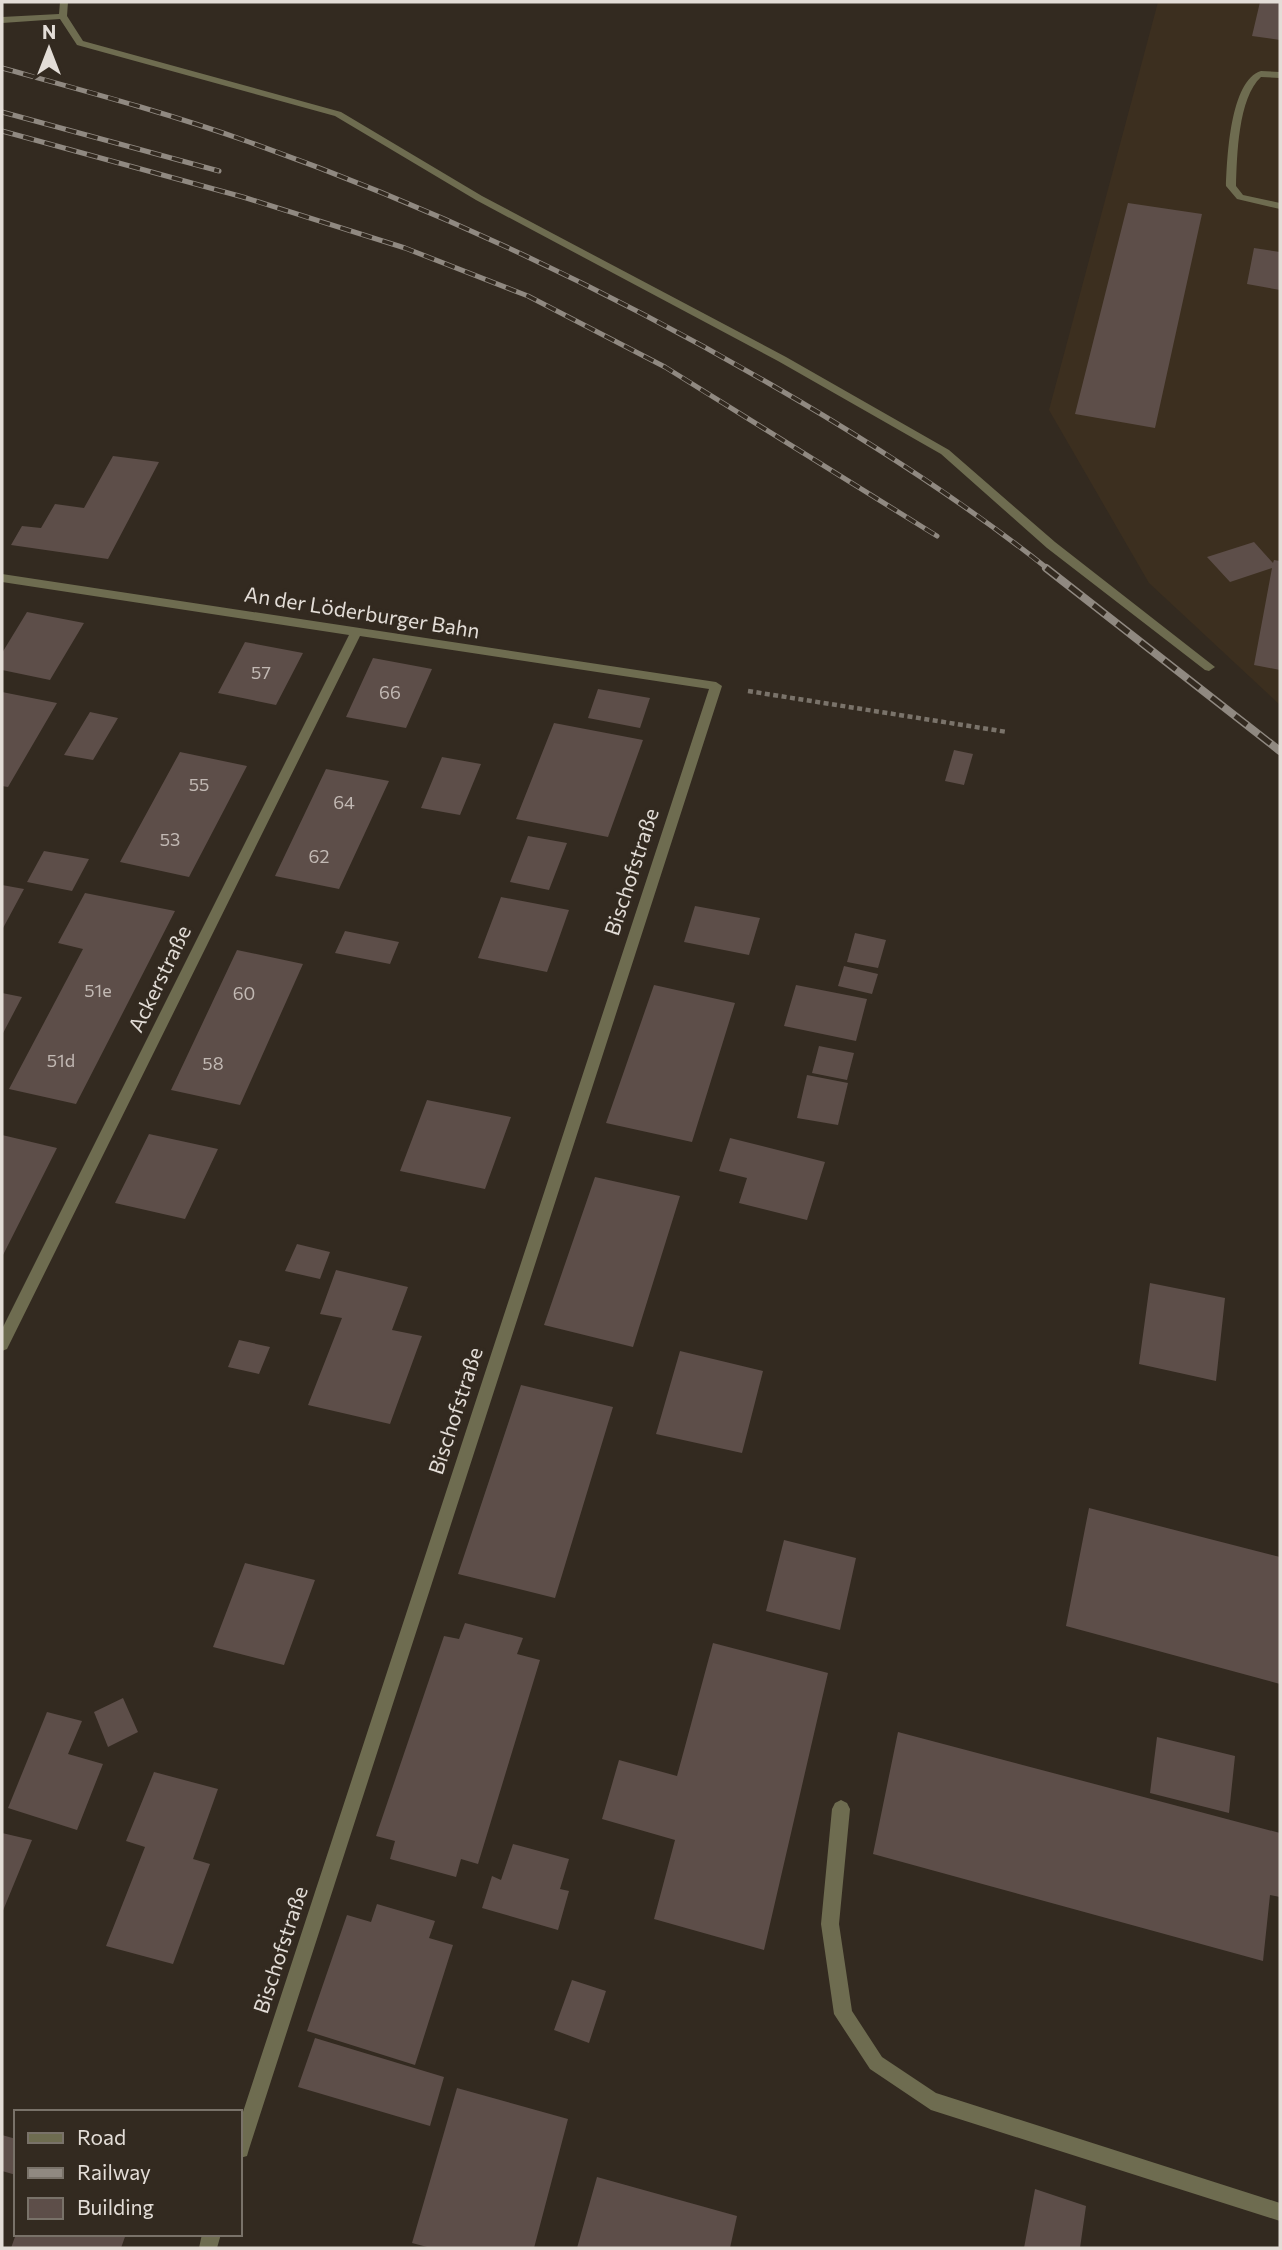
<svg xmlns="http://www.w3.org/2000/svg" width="1282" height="2250" font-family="Commissioner,sans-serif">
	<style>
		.built { fill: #3c2f1f }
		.building { fill: #5d4e49 }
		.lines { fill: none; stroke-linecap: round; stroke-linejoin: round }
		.path { stroke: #7a736a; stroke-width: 4.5; stroke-dasharray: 5 3.5; stroke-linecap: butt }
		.service { fill: #6e6c50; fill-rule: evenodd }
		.minor { fill: #6e6c50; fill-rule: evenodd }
		.rail-far1-casing { stroke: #908981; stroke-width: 5 }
		.rail-casing { stroke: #908981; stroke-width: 8 }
		.rail-far1 { stroke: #332a20; stroke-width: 3.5; stroke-dasharray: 11; stroke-linecap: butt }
		.rail { stroke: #332a20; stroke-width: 5; stroke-dasharray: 15; stroke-linecap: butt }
		.labels { text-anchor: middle; stroke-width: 7; stroke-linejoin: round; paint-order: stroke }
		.number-label { font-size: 18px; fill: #c2b9b4 }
		.street-label { font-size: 21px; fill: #e3ddd7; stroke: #332a20 }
	</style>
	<rect width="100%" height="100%" fill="#332a20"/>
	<path class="built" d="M1158,2H1280V705L1149,583L1049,410Z"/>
	<path class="building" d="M1260,2H1280V40L1252,36Z
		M1128,203L1202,214L1155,428L1075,414Z
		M1254,248L1280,252V290L1247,284Z
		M113,456L159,462L108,559L11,545L22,526L41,528L55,504L84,508Z
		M1254,542L1273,563L1274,560L1280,561V670L1254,665L1272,568L1230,582L1207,557Z
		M27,612L84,623L50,680L2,670V653Z
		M245,642L303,653L276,705L218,693Z
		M373,658L432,669L406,728L346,717Z
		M598,689L650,698L640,728L588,718Z
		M2,692L57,703L8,787L2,786Z
		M90,712L118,718L93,760L64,755Z
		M554,723L643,740L608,837L516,819Z
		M954,750L973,754L964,785L945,781Z
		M180,752L247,766L189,877L120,862Z
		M442,757L481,764L460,815L421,808Z
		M326,769L389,781L339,889L275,876Z
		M528,836L567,843L549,890L510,882Z
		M44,851L89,859L72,891L27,882Z
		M2,885L24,889L2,930Z
		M85,893L175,911L76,1104L9,1089L83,949L58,943Z
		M501,897L569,910L547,972L478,958Z
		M695,906L760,918L749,955L684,942Z
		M345,931L399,942L390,964L335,953Z
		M855,933L886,940L878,968L847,962Z
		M237,950L303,964L240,1105L171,1090Z
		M844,966L878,974L872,994L838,986Z
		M654,985L735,1003L692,1142L606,1123Z
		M796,985L867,999L856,1041L784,1026Z
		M2,993L22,997L2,1035Z
		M819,1046L854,1053L847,1080L812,1073Z
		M807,1075L848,1083L838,1125L797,1118Z
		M427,1100L511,1117L485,1189L400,1171Z
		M149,1134L218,1149L185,1219L115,1203Z
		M2,1135L57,1148L2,1257Z
		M730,1138L825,1162L807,1220L739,1203L747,1178L719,1171Z
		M595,1177L680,1196L633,1347L544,1325Z
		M297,1244L330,1252L320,1279L285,1271Z
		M336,1270L408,1287L392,1330L422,1336L390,1424L308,1405L342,1318L320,1314Z
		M1150,1283L1225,1298L1216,1381L1139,1364Z
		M239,1340L270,1347L259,1374L228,1367Z
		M680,1351L763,1371L742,1453L656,1434Z
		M521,1385L613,1407L555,1598L458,1574Z
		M1089,1508L1280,1557V1684L1066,1626Z
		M784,1540L856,1558L840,1630L766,1611Z
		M245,1563L315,1580L284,1665L213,1647Z
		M465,1623L523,1638L517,1654L540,1660L478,1864L461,1859L456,1877L390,1859L395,1841L376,1836L444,1636L459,1639Z
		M713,1643L828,1673L764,1950L654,1919L675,1840L602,1819L619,1760L677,1776Z
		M123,1698L138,1732L108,1747L94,1712Z
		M47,1712L82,1721L68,1754L103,1764L77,1830L8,1808Z
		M898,1732L1280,1833V1897L1270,1895L1263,1961L873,1854Z
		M1157,1737L1235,1756L1229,1813L1150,1793Z
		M154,1772L218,1789L193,1859L210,1864L173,1964L106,1946L145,1847L126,1841Z
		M2,1833L32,1840L2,1913Z
		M513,1844L569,1859L560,1889L569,1891L558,1930L482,1908L492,1876L501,1880Z
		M377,1904L435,1921L429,1938L453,1945L415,2065L307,2031L347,1915L371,1922Z
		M572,1980L606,1991L589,2043L554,2030Z
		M315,2038L444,2077L430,2126L298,2087Z
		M457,2088L568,2119L534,2248H431L412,2243Z
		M2,2135L16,2139V2175L2,2171Z
		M597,2177L737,2216L730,2248H577Z
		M1035,2189L1086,2206L1080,2248H1024Z
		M16,2234H126L121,2248H11Z"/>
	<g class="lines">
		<path class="path" d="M748,691L1007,732"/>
		<path class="service" d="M60,2H68L67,16L83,41L341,112L482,196L786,357L949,450L1055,542L1215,667L1209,671L1205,670L1047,548L941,454L778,361L476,200L335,116L77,45L60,19L2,23V17L59,14Z
			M1261,71L1280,72V78L1261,77C1238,98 1237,156 1236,186L1243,195L1280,203V209L1237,199L1226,186C1227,159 1230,80 1261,71Z
			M841,1800L847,1803L850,1809L839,1924L852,2011L882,2057L936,2093L1280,2203V2221L931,2110L870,2069L834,2014L821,1924L832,1809L835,1803Z"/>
		<path class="minor" d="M2,574L716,682L722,686L249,2149L247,2156L240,2158V2121L709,689L360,636L7,1349L2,1351V1329L349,635L2,582Z
			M202,2234H221L217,2248H199Z"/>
		<g class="rail-far1-casing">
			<path id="rail-far1" d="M2,68C85,91 168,113 249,142C430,206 604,288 770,384C867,440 960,499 1048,569
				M2,112L219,171
				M2,131L243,197L405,248L528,296L665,367L937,536"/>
		</g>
		<g class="rail-casing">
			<path id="rail" d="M1046,568L1280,751"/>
		</g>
		<use href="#rail-far1" class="rail-far1"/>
		<use href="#rail" class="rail"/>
	</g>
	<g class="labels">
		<g class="number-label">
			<text x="261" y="679">57</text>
			<text x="390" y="699">66</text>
			<text x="199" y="791">55</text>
			<text x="344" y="809">64</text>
			<text x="170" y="846">53</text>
			<text x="319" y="863">62</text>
			<text x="98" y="997">51e</text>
			<text x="244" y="1000">60</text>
			<text x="61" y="1067">51d</text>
			<text x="213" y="1070">58</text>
		</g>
		<g class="street-label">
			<text transform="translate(362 613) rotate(9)" y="7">An der Löderburger Bahn</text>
			<text transform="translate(632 872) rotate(-72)" y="7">Bischofstraße</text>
			<text transform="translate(160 979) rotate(-64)" y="7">Ackerstraße</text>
			<text transform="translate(456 1411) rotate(-72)" y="7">Bischofstraße</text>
			<text transform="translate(281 1950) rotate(-72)" y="7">Bischofstraße</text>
		</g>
	</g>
	<rect width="1282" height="2250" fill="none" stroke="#e3ddd7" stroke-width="7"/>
	<rect x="14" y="2110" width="228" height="126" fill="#332a20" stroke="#797269" stroke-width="2"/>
	<rect x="28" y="2133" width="35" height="10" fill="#6e6c50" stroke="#797269" stroke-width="2"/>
	<text x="77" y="2145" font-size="21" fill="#e3ddd7">Road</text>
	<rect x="28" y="2168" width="35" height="10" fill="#908981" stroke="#797269" stroke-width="2"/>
	<text x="77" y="2180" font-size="21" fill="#e3ddd7">Railway</text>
	<rect x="28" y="2198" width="35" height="21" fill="#5d4e49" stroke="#797269" stroke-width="2"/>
	<text x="77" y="2215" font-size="21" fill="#e3ddd7">Building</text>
	<g transform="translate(49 49)" stroke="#332a20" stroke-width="5" paint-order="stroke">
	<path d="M0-5L12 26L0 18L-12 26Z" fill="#e3ddd7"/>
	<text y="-10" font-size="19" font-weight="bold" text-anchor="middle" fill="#e3ddd7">N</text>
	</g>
</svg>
